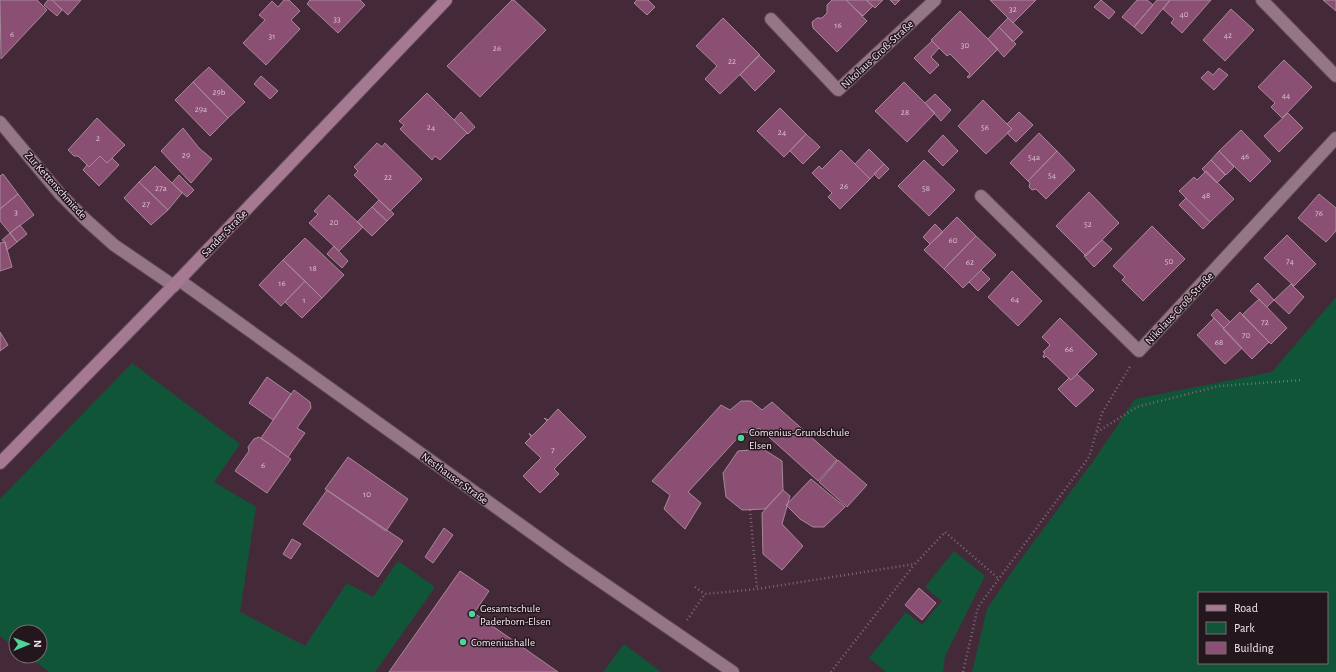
<svg xmlns="http://www.w3.org/2000/svg" width="1336" height="672" font-family="'Alegreya Sans',sans-serif">
	<style>
		.green { fill: #115539; fill-rule: evenodd }
		.building { fill: #8a4f72; stroke: #a88899 }
		.lines { fill: none; stroke-linecap: round; stroke-linejoin: round }
		.street-casing { stroke: #604956; stroke-width: 14 }
		.secondary-casing { stroke: #604956; stroke-width: 14 }
		.path { stroke: #806976; stroke-width: 2.5; stroke-dasharray: 1 3; stroke-linecap: butt }
		.street { stroke: #947686; stroke-width: 12 }
		.secondary { stroke: #a67992; stroke-width: 12 }
		.poi-dot { fill: #4fd399; stroke: #23171d; stroke-width: 1.5 }
		.labels { text-anchor: middle; stroke-width: 3; stroke-linejoin: round; paint-order: stroke }
		.number-label { font-size: 9px; fill: #dcc0d0 }
		.street-label { font-size: 11px; fill: #f8e6f0; stroke: #23171d }
		.poi-label { font-size: 11px; fill: #f8e6f0; stroke: #23171d; text-anchor: start }
	</style>
	<rect width="100%" height="100%" fill="#442a39"/>
	<path class="green" d="M1336,297V672H972L987,609L1013,570L1094,460L1135,399L1272,372ZM1199,593H1327V663H1199Z
		M132,363L240,444L214,482L256,507L240,612L305,646L347,583L373,597L398,561L435,587L375,672H49L27,656H40V632H16V648L0,636V499Z
		M954,551L985,576L945,656L943,672H886L869,658L906,612L922,625L942,601L925,587Z
		M624,644L661,672H603Z"/>
	<path class="building" d="M0,0H37L47,10L1,59Z
		M48,0H52L62,10L57,16L44,5Z
		M52,0H81L68,15Z
		M284,0H289L300,11L291,20L300,29L266,65L243,43L265,20L259,15L272,1L278,7Z
		M310,0H360L365,5L338,33L307,4Z
		M512,0H514L546,30L480,97L447,66Z
		M637,0H648L655,7L647,15L634,3Z
		M832,0H846L867,21L837,52L813,28L812,22L817,18H822L827,13V5Z
		M846,0H866L873,6L863,16Z
		M866,0H883L875,8Z
		M890,0H900L895,5Z
		M990,0H1036L1013,23Z
		M1101,0L1115,12L1109,19L1094,7Z
		M1137,0H1147L1153,5L1134,27L1122,17Z
		M1157,0H1170L1142,34L1134,27Z
		M1170,0H1211L1182,33L1171,23L1174,19L1163,9Z
		M1323,0H1336V11Z
		M1231,9L1254,30L1225,61L1203,40Z
		M960,11L998,49L969,78L967,77L970,74L950,54L947,56L931,40Z
		M723,18L760,55L720,94L705,79L717,66L696,46Z
		M1008,18L1023,32L1013,42L999,27Z
		M999,27L1016,44L1004,57L988,39Z
		M932,41L939,48L931,57L939,65L930,74L914,58Z
		M759,55L775,71L755,91L740,75Z
		M1284,60L1312,87L1282,118L1271,107L1275,103L1258,87Z
		M209,67L245,102L228,118L193,82Z
		M1219,68L1228,75L1214,90L1201,78L1208,71L1213,75Z
		M261,76L278,91L270,99L254,84Z
		M193,82L228,118L210,136L175,100Z
		M904,82L935,113L907,142L875,111Z
		M427,93L467,133L440,160L435,156L432,160L400,129L404,125L399,121Z
		M935,94L951,110L941,121L925,103Z
		M983,100L1012,129L986,154L958,126Z
		M780,108L806,134L784,157L757,131Z
		M461,112L475,127L468,134L454,120Z
		M1019,112L1033,125L1016,142L1007,133L1012,129L1007,124Z
		M1288,113L1303,128L1279,152L1264,136Z
		M97,118L125,145L107,163L100,156L89,167L78,156H74L68,150Z
		M183,128L199,148L212,159L191,183L161,151Z
		M1241,130L1271,161L1250,182L1219,151Z
		M1039,133L1057,151L1028,181L1010,163Z
		M806,134L820,147L803,164L790,151Z
		M943,135L958,151L943,166L928,151Z
		M377,143L382,147L385,143L422,179L390,211L354,175L358,171L354,167Z
		M869,149L884,164L870,179L855,164Z
		M841,150L870,179L840,209L828,197L832,193L812,173L819,166L822,169Z
		M1057,151L1075,170L1046,199L1036,189L1032,190L1029,187L1030,183L1028,181Z
		M1219,151L1234,167L1226,175L1211,160Z
		M100,156L107,163L112,158L119,165L99,186L83,170L87,165L89,167Z
		M924,160L955,190L929,216L898,186Z
		M1211,160L1225,175L1217,183L1202,169Z
		M884,164L889,169L879,179L874,174Z
		M155,166L182,193L168,210L139,182Z
		M1206,171L1234,199L1210,222L1179,191L1194,177L1197,180Z
		M3,174L18,194L0,209V176Z
		M179,175L194,190L187,197L172,183Z
		M139,182L168,210L151,225L124,198Z
		M1089,192L1119,223L1086,256L1056,226Z
		M18,194L34,215L10,233L0,221V209Z
		M1319,194L1336,208V231L1326,242L1298,218Z
		M329,195L363,227L339,251L309,223L318,214L314,211Z
		M1186,198L1210,222L1203,229L1179,205Z
		M379,200L394,214L387,221L372,207Z
		M372,207L387,221L372,236L357,222Z
		M957,217L976,236L944,269L924,250Z
		M935,224L943,232L930,244L923,237Z
		M20,225L27,234L17,242L10,233Z
		M1152,226L1185,259L1143,301L1122,280L1125,277L1113,266Z
		M10,233L17,242L7,250L5,242L2,240Z
		M1287,235L1316,264L1294,286L1264,258Z
		M976,236L996,255L963,288L944,269Z
		M305,238L344,275L322,298L283,260Z
		M1102,240L1112,249L1094,267L1084,256Z
		M5,242L12,267L0,271V243Z
		M334,246L348,261L342,268L327,254Z
		M283,260L305,281L281,306L259,285Z
		M981,270L990,279L978,291L969,282Z
		M1012,271L1042,301L1018,326L988,297Z
		M305,281L322,298L302,318L285,302Z
		M1258,283L1274,300L1267,307L1250,291Z
		M1291,284L1304,297L1289,314L1274,300Z
		M1259,299L1287,328L1271,344L1242,315Z
		M1217,309L1230,322L1224,328L1211,315Z
		M1240,312L1269,342L1252,359L1223,329Z
		M1060,318L1097,354L1071,380L1046,356L1044,358L1043,356L1045,353L1043,352L1050,345L1042,337Z
		M1214,318L1242,348L1225,364L1197,335Z
		M0,332L8,345L0,351Z
		M1077,374L1094,390L1076,407L1058,389L1069,378L1071,380Z
		M267,377L291,394L273,420L249,403Z
		M294,390L310,402L311,408L297,428L305,433L288,457L261,438Z
		M741,401H751L762,410L772,402L837,460L818,481L759,428L753,433L743,432L688,492L701,503L685,529L664,509L670,495L652,481L721,405L730,410Z
		M558,409L586,437L554,469L559,474L540,493L523,476L541,458L525,443L531,437L529,433L532,436L547,421L544,418L548,420Z
		M259,437L291,459L267,493L235,471L249,451L248,447L254,439Z
		M763,449L782,461L783,490L765,509L742,510L726,497L723,473L738,451Z
		M348,457L408,499L386,531L325,489Z
		M838,460L867,485L847,507L819,482Z
		M811,479L845,507L824,527H813L800,519L786,505Z
		M327,490L403,541L378,577L303,524Z
		M783,490L790,496L782,524L803,546L782,570L763,554L762,513Z
		M444,528L453,535L433,563L425,557Z
		M292,539L301,544L291,559L283,554Z
		M460,571L489,591L474,613L558,672H389Z
		M919,588L936,603L922,620L905,605Z"/>
	<g class="lines">
		<g class="street-casing">
			<path id="street" d="M1262,0L1336,76
				M771,19L838,90L935,0
				M0,122L60,194L85,219L114,245L174,286
				M981,196L1139,351L1336,138
				M179,280L571,561L733,672"/>
		</g>
		<g class="secondary-casing">
			<path id="secondary" d="M0,463L179,280L446,0"/>
		</g>
		<path class="path" d="M1097,432L1137,407L1219,386L1303,380
			M750,510L757,589
			M695,587L705,594
			M687,620L705,594L757,589L915,564L945,532L999,579
			M831,672L914,565
			M963,672L978,607L1089,457L1102,413L1131,365"/>
		<use href="#street" class="street"/>
		<use href="#secondary" class="secondary"/>
	</g>
	<g class="poi-dot">
		<circle cx="741" cy="438" r="4"/>
		<circle cx="472" cy="614" r="4"/>
		<circle cx="463" cy="642" r="4"/>
	</g>
	<g class="labels">
		<g class="number-label">
			<text x="1013" y="12">32</text>
			<text x="1184" y="17">40</text>
			<text x="337" y="22">33</text>
			<text x="838" y="28">16</text>
			<text x="12" y="37">6</text>
			<text x="1228" y="38">42</text>
			<text x="272" y="39">31</text>
			<text x="965" y="48">30</text>
			<text x="497" y="51">26</text>
			<text x="732" y="64">22</text>
			<text x="219" y="95">29b</text>
			<text x="1286" y="98">44</text>
			<text x="201" y="112">29a</text>
			<text x="905" y="115">28</text>
			<text x="431" y="130">24</text>
			<text x="985" y="130">56</text>
			<text x="782" y="135">24</text>
			<text x="98" y="141">2</text>
			<text x="186" y="158">29</text>
			<text x="1245" y="159">46</text>
			<text x="1034" y="160">54a</text>
			<text x="1052" y="178">54</text>
			<text x="388" y="180">22</text>
			<text x="844" y="189">26</text>
			<text x="161" y="191">27a</text>
			<text x="926" y="191">58</text>
			<text x="1206" y="198">48</text>
			<text x="146" y="207">27</text>
			<text x="16" y="215">3</text>
			<text x="1319" y="216">76</text>
			<text x="334" y="225">20</text>
			<text x="1088" y="227">52</text>
			<text x="953" y="243">60</text>
			<text x="1169" y="264">50</text>
			<text x="1290" y="264">74</text>
			<text x="970" y="265">62</text>
			<text x="313" y="271">18</text>
			<text x="282" y="286">16</text>
			<text x="1015" y="302">64</text>
			<text x="304" y="303">1</text>
			<text x="1265" y="325">72</text>
			<text x="1246" y="338">70</text>
			<text x="1219" y="345">68</text>
			<text x="1069" y="352">66</text>
			<text x="553" y="453">7</text>
			<text x="263" y="468">6</text>
			<text x="367" y="497">10</text>
		</g>
		<g class="street-label">
			<text transform="translate(877 54) rotate(-43)" y="4">Nikolaus-Groß-Straße</text>
			<text transform="translate(56 185) rotate(48)" y="4">Zur Kettenschmiede</text>
			<text transform="translate(224 233) rotate(-46)" y="4">Sander Straße</text>
			<text transform="translate(1179 308) rotate(-47)" y="4">Nikolaus-Groß-Straße</text>
			<text transform="translate(455 478) rotate(36)" y="4">Nesthauser Straße</text>
		</g>
		<g class="poi-label">
			<text x="749" y="436">Comenius-Grundschule<tspan x="749" dy="13">Elsen</tspan></text>
			<text x="480" y="612">Gesamtschule<tspan x="480" dy="13">Paderborn-Elsen</tspan></text>
			<text x="471" y="646">Comeniushalle</text>
		</g>
	</g>
	<rect x="1198" y="592" width="130" height="72" fill="#23171d" stroke="#786a71"/>
	<rect x="1206" y="605" width="20" height="6" fill="#a67992" stroke="#786a71"/>
	<text x="1234" y="612" font-size="12" fill="#f8e6f0">Road</text>
	<rect x="1206" y="622" width="20" height="12" fill="#115539" stroke="#786a71"/>
	<text x="1234" y="632" font-size="12" fill="#f8e6f0">Park</text>
	<rect x="1206" y="642" width="20" height="12" fill="#8a4f72" stroke="#786a71"/>
	<text x="1234" y="652" font-size="12" fill="#f8e6f0">Building</text>
	<g transform="translate(28 644) rotate(89)"><circle r="19" fill="#23171d" stroke="#786a71"/>
	<path d="M0-3L7 15L0 10L-7 15Z" fill="#4fd399"/>
	<text y="-6" font-size="11" font-weight="bold" text-anchor="middle" fill="#f8e6f0">N</text>
	</g>
</svg>
